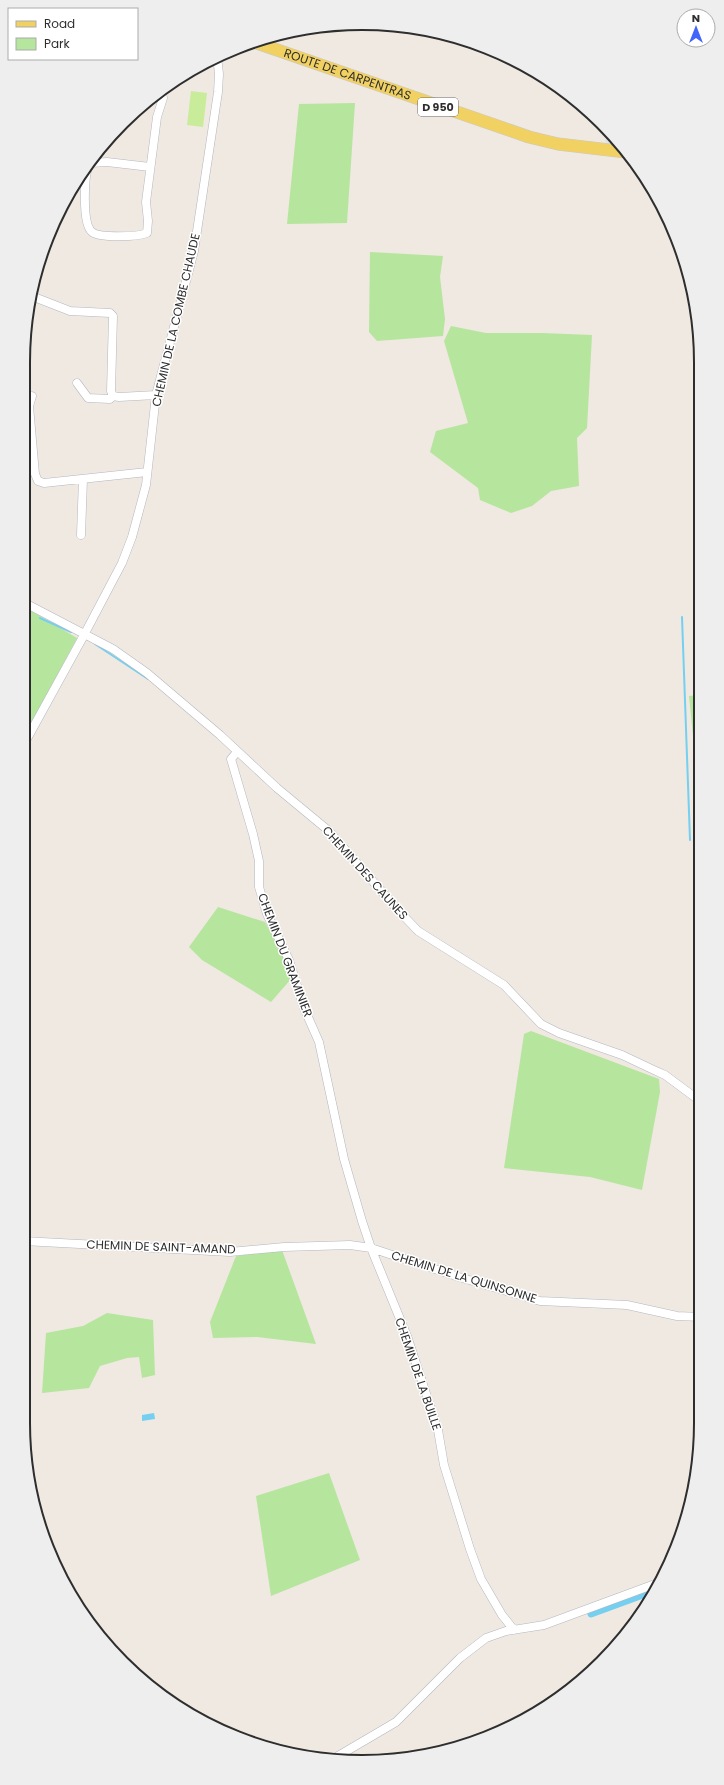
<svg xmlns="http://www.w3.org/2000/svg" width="724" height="1785" font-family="Poppins,sans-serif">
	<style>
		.industrial { fill: #e3e1e8 }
		.green { fill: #b6e59e }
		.pitch { fill: #c9ec9a }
		.water { fill: #75cff0 }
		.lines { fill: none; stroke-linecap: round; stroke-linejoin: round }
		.stream { stroke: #75cff0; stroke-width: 2 }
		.canal { stroke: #75cff0; stroke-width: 7 }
		.minor-casing { stroke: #b4b7c1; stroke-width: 9 }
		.primary-casing { stroke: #c9c9c9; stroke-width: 13 }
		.minor { stroke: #fff; stroke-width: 8 }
		.primary { stroke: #f2d163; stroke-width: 12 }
		.labels { text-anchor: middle; stroke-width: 3; stroke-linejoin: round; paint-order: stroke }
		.shield { fill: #fff; stroke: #6d6d6d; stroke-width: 1 }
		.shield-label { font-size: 11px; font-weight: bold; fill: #2e2e2e }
		.street-label { font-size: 12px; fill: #2e2e2e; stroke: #fff }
		.rim { fill: none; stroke: #2e2e2e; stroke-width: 2 }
	</style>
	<rect width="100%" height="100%" fill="#efe9e1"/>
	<path class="industrial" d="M607,130L617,139L622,146L605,144Z"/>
	<path class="green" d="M355,103L347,223L287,224L299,104Z
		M370,252L443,256L440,277L445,319L443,336L377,341L369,332Z
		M451,326L486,333H542L592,335L587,428L577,438L579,486L551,491L532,506L511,513L480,500L478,488L430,452L436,431L468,423L444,341Z
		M23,606L77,638L23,739Z
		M699,695V735L693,736L689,696Z
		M218,907L265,922L286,960L291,979L271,1002L202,960L189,947Z
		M531,1031L659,1079L660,1092L642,1190L590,1177L504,1168L524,1034Z
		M282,1250L316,1344L257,1337L213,1338L210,1322L236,1256Z
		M107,1313L153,1320L155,1375L142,1378L139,1357L127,1358L100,1366L89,1388L42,1393L46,1333L83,1326Z
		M329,1473L360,1560L271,1596L256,1496Z"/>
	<path class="pitch" d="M191,91L207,93L203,127L187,125Z"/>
	<path class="water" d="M154,1413L155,1419L142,1421V1415Z"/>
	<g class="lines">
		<path class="stream" d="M682,617L690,840
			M40,618L71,632
			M95,644L148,679"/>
		<path class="canal" d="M591,1614L651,1592"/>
		<g class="minor-casing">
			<path id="minor" d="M90,163L107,162L150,167
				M89,164C84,176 82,224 92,232C99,238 138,237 147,233L148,221L146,202L157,117L163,98L161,90
				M34,297L70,311L110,313L113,316L111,391L113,396L119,397L156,395
				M77,383L88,398L110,399L113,396
				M32,396L29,406L35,474L38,481L44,483L147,472
				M81,535L83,479
				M23,602L113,649L147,673L220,735L277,788L329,831L397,909L418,931L504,985L541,1024L559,1033L622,1055L656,1071L665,1075L700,1101
				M83,637L122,563L132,537L146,485L156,395L194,251L218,92L219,74L217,56
				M23,746L83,637
				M237,752L231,759L253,834L259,861V887L267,914L289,960L304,1008L319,1042L344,1159L362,1221L371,1248L407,1336L438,1430L444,1465L470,1549L481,1579L502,1615L514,1630
				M23,1241L230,1252L284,1247L350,1245L371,1248L459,1277L540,1301L627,1305L677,1316L701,1317
				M333,1759L396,1722L460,1658L486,1638L506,1631L544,1625L655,1584"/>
		</g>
		<g class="primary-casing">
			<g id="primary">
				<path id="s1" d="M254,42L529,137L558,144L626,152"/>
			</g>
		</g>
		<use href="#minor" class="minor"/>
		<use href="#primary" class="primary"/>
	</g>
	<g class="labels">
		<rect class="shield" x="418" y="98" width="40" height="18" rx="3"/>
		<g class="shield-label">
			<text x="438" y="111">D 950</text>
		</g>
		<g class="street-label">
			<text dy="4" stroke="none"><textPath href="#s1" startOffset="99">ROUTE DE CARPENTRAS</textPath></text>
			<text transform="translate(176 320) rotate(-77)" y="4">CHEMIN DE LA COMBE CHAUDE</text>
			<text transform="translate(365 873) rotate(48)" y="4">CHEMIN DES CAUNES</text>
			<text transform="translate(285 955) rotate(69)" y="4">CHEMIN DU GRAMINIER</text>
			<text transform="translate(161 1247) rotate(2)" y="4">CHEMIN DE SAINT-AMAND</text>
			<text transform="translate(464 1277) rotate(17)" y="4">CHEMIN DE LA QUINSONNE</text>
			<text transform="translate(418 1374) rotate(71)" y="4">CHEMIN DE LA BUILLE</text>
		</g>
	</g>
	<path d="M0 0H724V1785H0ZM362 30H362A332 332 0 0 1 694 362V1423A332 332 0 0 1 362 1755H362A332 332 0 0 1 30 1423V362A332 332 0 0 1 362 30Z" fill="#eee" fill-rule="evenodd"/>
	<path class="rim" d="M362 30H362A332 332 0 0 1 694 362V1423A332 332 0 0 1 362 1755H362A332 332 0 0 1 30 1423V362A332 332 0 0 1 362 30Z"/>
	<rect x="8" y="8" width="130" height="52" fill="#ffffff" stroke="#ababab"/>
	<rect x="16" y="21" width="20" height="6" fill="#f2d163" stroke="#ababab"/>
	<text x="44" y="28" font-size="12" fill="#2e2e2e">Road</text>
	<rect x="16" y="38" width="20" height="12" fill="#b6e59e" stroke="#ababab"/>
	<text x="44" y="48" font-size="12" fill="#2e2e2e">Park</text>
	<g transform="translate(696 28)"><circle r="19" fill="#ffffff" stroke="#ababab"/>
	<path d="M0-3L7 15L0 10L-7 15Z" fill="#4264fb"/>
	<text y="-6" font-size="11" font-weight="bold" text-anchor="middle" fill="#2e2e2e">N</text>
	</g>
</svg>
